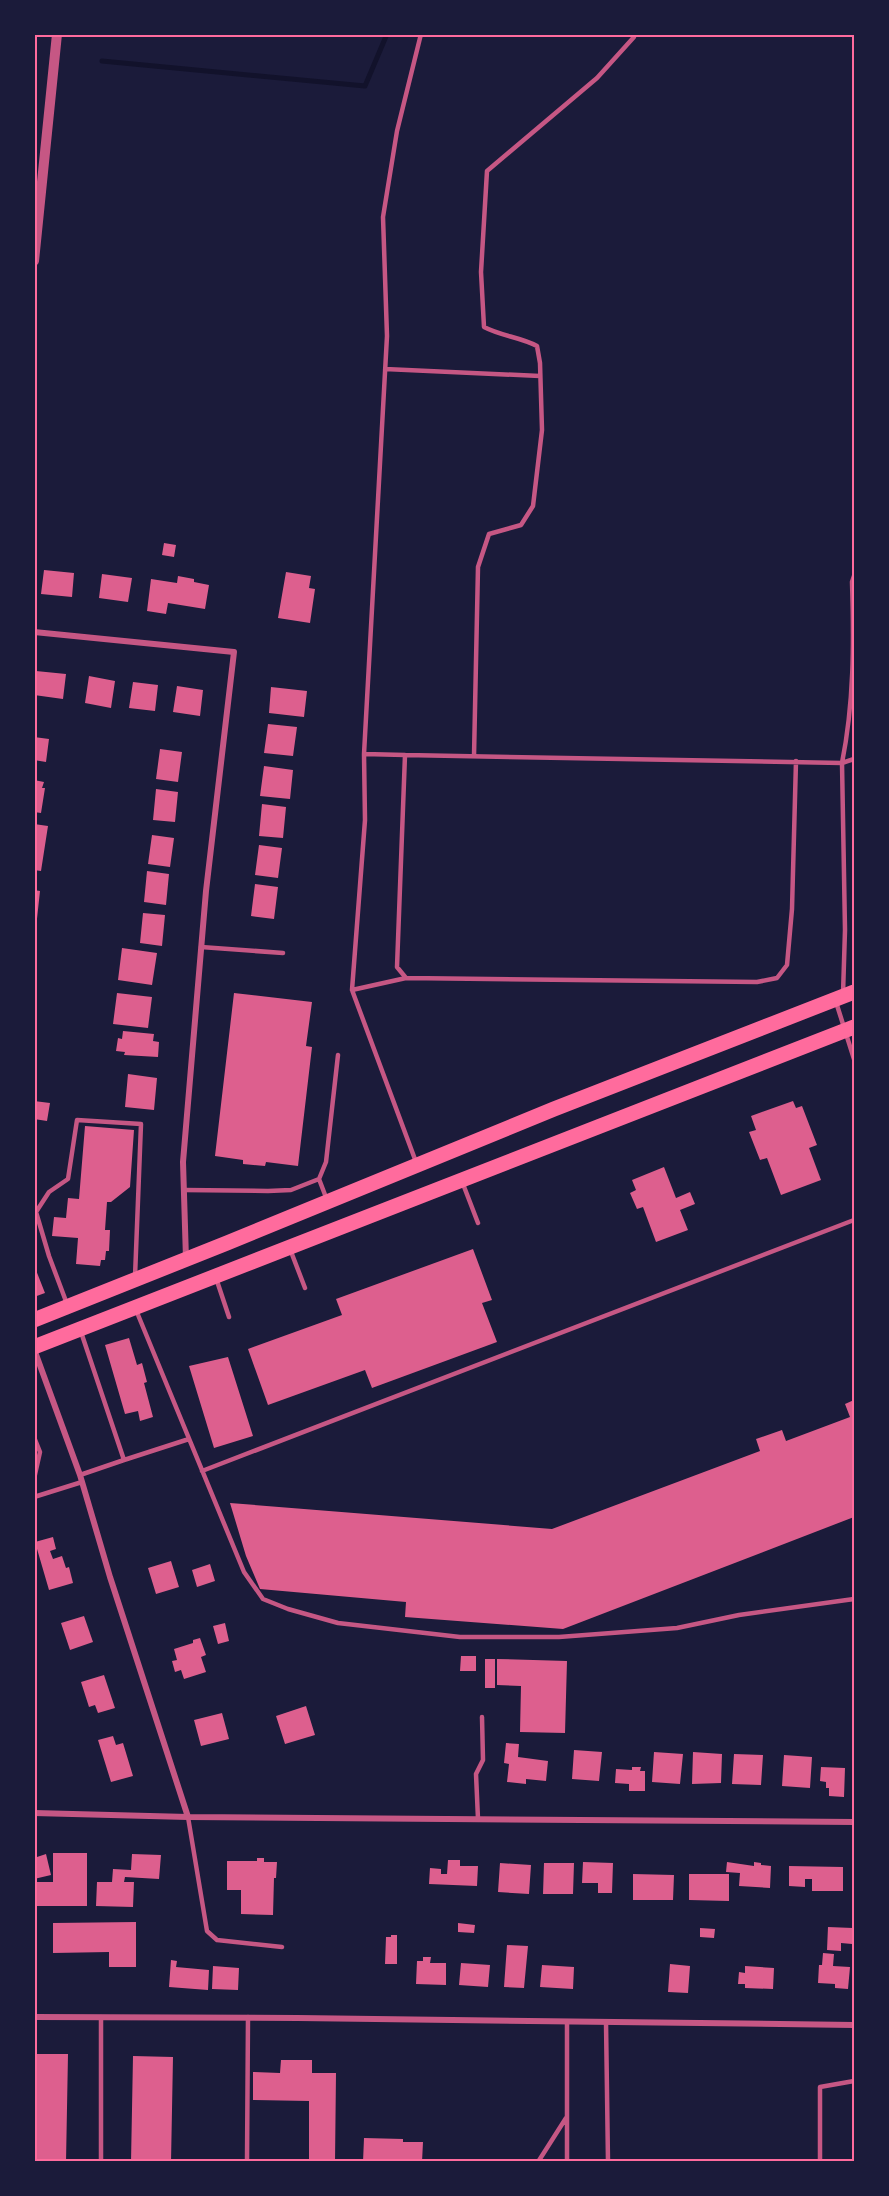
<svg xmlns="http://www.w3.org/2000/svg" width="889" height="2196" font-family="Lato,sans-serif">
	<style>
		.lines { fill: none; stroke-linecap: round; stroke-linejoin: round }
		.stream { stroke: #12122b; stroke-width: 5 }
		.building { fill: #dd5f8e }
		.service { stroke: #c65784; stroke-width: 4.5 }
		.minor { stroke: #c65784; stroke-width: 6 }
		.tertiary { stroke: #c65784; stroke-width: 10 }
		.primary { stroke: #ff6b9d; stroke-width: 15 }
		.neatline { fill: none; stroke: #ff6b9d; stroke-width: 2 }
	</style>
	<rect width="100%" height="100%" fill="#1b1b3a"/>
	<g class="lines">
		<path class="stream" d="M102,61L365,86L387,34"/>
	</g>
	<path class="building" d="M164,543L176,545L174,557L162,555Z
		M44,570L74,573L72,597L41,594Z
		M286,572L311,576L309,588L315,589L310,623L278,618Z
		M102,574L132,578L128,602L99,598Z
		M178,576L194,579V582L209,585L205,609L168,603L166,614L147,611L151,579L177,583Z
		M36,671L66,674L63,699L34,695Z
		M89,676L115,681L111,708L85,703Z
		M133,682L158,685L155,711L129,708Z
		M177,686L203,690L200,716L173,712Z
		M271,687L307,691L304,717L269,713Z
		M268,724L297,727L293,756L264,753Z
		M34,737L49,739L46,762L34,760Z
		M160,749L182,752L178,782L156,779Z
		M264,766L293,770L290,799L260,796Z
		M34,780L44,782L42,788H45L41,813L34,812Z
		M156,789L178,792L175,822L153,820Z
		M262,804L286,807L283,838L259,836Z
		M34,824L48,826L41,871L34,870Z
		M152,835L174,838L170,867L148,864Z
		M259,845L282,848L278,878L255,875Z
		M147,871L169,874L166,905L144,902Z
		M255,884L278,887L274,919L251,916Z
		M34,890L40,891L36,928H34Z
		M143,913L165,915L162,946L140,943Z
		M122,948L157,953L152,985L118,980Z
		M117,993L152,997L148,1028L113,1024Z
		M234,993L312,1002L306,1046L312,1047L298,1166L266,1162L265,1166L243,1164V1160L215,1156Z
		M123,1031L154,1034L153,1041L159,1042L158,1057L124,1055L125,1052L116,1051L118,1038L122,1039Z
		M128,1074L157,1078L154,1110L125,1107Z
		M34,1101L50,1103L47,1121L34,1119Z
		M793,1101L796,1108L802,1106L817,1145L809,1148L821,1180L781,1195L767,1158L760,1160L749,1132L756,1130L751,1116Z
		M85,1126L134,1130L130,1187L111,1202H107L105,1230H110L109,1251H106L105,1260H101L100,1266L76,1264L78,1238L52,1236L54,1217L66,1218L68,1198L79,1199Z
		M664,1167L676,1198L690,1192L695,1204L680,1210L688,1230L656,1242L643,1207L637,1209L630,1193L636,1190L632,1180Z
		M473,1249L492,1300L482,1303L497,1342L372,1388L365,1370L268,1405L248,1349L342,1315L336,1299Z
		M34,1265L45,1293L34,1297Z
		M129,1338L137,1365L142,1363L147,1382L144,1383L153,1417L140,1421L138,1411L125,1414L105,1345Z
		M228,1357L253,1436L214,1448L189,1366Z
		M854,1400V1517L563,1629L405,1617L406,1602L260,1589L246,1556L230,1503L552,1529L760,1451L756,1439L782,1430L786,1441L850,1417L845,1404Z
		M53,1537L56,1549L50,1551L53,1559L62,1556L66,1568L69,1567L73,1583L49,1590L35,1542Z
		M171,1561L179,1587L156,1594L148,1568Z
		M210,1564L215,1581L197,1587L192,1570Z
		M84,1616L93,1642L70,1650L61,1623Z
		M225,1623L229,1641L218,1644L213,1626Z
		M200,1638L206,1655L201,1657L206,1672L184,1679L181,1670L175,1672L172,1661L177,1660L174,1649L193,1643V1640Z
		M461,1656H476V1671H460Z
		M485,1659H495V1688H485Z
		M497,1659L567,1661L565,1733L520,1732L521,1686L497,1685Z
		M104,1675L115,1708L98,1713L95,1705L89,1707L81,1682Z
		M306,1706L315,1735L285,1744L276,1716Z
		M222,1713L229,1739L201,1746L194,1720Z
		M113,1736L116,1745L123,1743L133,1776L111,1782L98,1740Z
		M506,1743L519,1744L518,1757L548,1761L546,1781L526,1779V1784L507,1782L509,1764L504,1763Z
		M574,1750L602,1752L599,1781L572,1779Z
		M654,1752L683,1754L680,1784L652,1782Z
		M693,1752L722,1754L721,1783L692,1784Z
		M734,1754L763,1755L761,1785L732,1784Z
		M784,1755L812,1757L810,1788L782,1786Z
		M632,1767H641L640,1771H645V1791H629V1784L615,1783L616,1769L632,1770Z
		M821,1767L845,1768L844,1797L829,1796V1788H826V1782L820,1781Z
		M53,1853H87V1906H34V1882H53Z
		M46,1854L51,1875L34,1879V1858Z
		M132,1854L161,1855L159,1879L125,1877L124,1882H134L133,1907L96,1906L97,1882H112L113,1869L131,1870Z
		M257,1858H264V1862H277L276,1878H274L273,1915L241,1914V1890H227V1861H257Z
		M448,1860H460V1866H478L477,1886L429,1884L430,1868L441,1869V1874H447Z
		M583,1862L613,1863L612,1893H598V1883H582Z
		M727,1862L754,1866V1862L761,1863V1865L771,1866L770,1888L739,1886L740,1873L726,1872Z
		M500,1863L531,1865L529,1894L498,1892Z
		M544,1863H574L573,1894H543Z
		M789,1866L843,1867V1891H812V1879H805V1887L789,1886Z
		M633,1874L674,1875L673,1900H633Z
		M689,1874H729V1901L689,1900Z
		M136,1922V1967H109V1952L53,1953V1923Z
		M458,1923L475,1925L474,1933L458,1932Z
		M828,1927L853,1928L852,1944L841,1943V1951L827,1950Z
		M700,1928L715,1929L714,1938L700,1937Z
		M391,1935H397V1964H385L386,1937H391Z
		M507,1945L528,1946L524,1988L504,1987Z
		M823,1953L834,1954L833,1966L850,1967L848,1989L835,1988V1984L818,1983L819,1965H822Z
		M423,1957H431L430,1963H446V1985L416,1984L417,1961H423Z
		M171,1960L177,1961L176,1967L209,1970L208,1990L169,1987Z
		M461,1963L490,1965L488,1987L459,1985Z
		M670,1964L690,1966L688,1993L668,1992Z
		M542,1965L574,1967L573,1989L540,1987Z
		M213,1966L239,1968L238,1990L212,1989Z
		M745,1966L774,1968L773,1989L745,1988V1984H738L739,1972L745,1973Z
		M34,2054H68L66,2162H34Z
		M133,2056L173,2057L171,2162H131Z
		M281,2060H312V2073H336L335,2162H309V2101L253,2100V2072L280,2073Z
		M364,2138L403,2139V2142H423L422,2162H363Z"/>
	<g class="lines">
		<path class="service" d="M385,369L540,376
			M364,754L387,336L383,217L397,131L421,34
			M474,756L478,567L489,534L521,525L533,506L542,430L540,363L537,346C520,337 501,336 484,327L481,272L487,171L597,78L634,37V34
			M796,761L792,909L787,965L777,978L757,982L406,978L397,967L405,755C551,757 697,759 842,763C854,703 854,642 852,582L854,576
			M201,947L283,953
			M406,978L352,990L416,1162
			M352,990L365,820L364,754L405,755
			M843,994L845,930L842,763L854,759
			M836,1002L854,1059
			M319,1179L326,1162L338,1055
			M463,1184L478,1223
			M184,1190L268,1191L291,1190L319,1179L327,1200
			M290,1249L305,1288
			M216,1278L229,1317
			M67,1304L49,1256L36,1212L49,1192L68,1179L77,1120L141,1124L135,1277
			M136,1310L244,1572L263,1599L288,1609L338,1623L460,1637H559L677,1628L739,1615L854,1599
			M34,1437L40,1452L34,1479
			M124,1460L189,1439
			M202,1471L854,1220
			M80,1475L124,1460L81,1332
			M34,1497L82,1482
			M188,1817L207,1931L217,1940L282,1947
			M478,1819L476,1774L483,1760L482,1717
			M101,2017V2162
			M567,2022V2162
			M606,2022L608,2162
			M247,2162L248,2017
			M538,2162L566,2118
			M820,2162V2087L854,2081"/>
		<path class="minor" d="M34,632L234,652L206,891L183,1162L186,1259
			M34,1349L80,1475L110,1577L188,1817
			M34,1813L188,1817L854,1822
			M34,2017L298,2018L854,2025"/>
		<path class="tertiary" d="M34,261L57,34"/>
		<path class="primary" d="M34,1320L227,1243L554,1109L854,992
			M34,1347L854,1027"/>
	</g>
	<rect width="889" height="2196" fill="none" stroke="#1b1b3a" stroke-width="72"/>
	<rect x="36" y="36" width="817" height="2124" class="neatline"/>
</svg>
